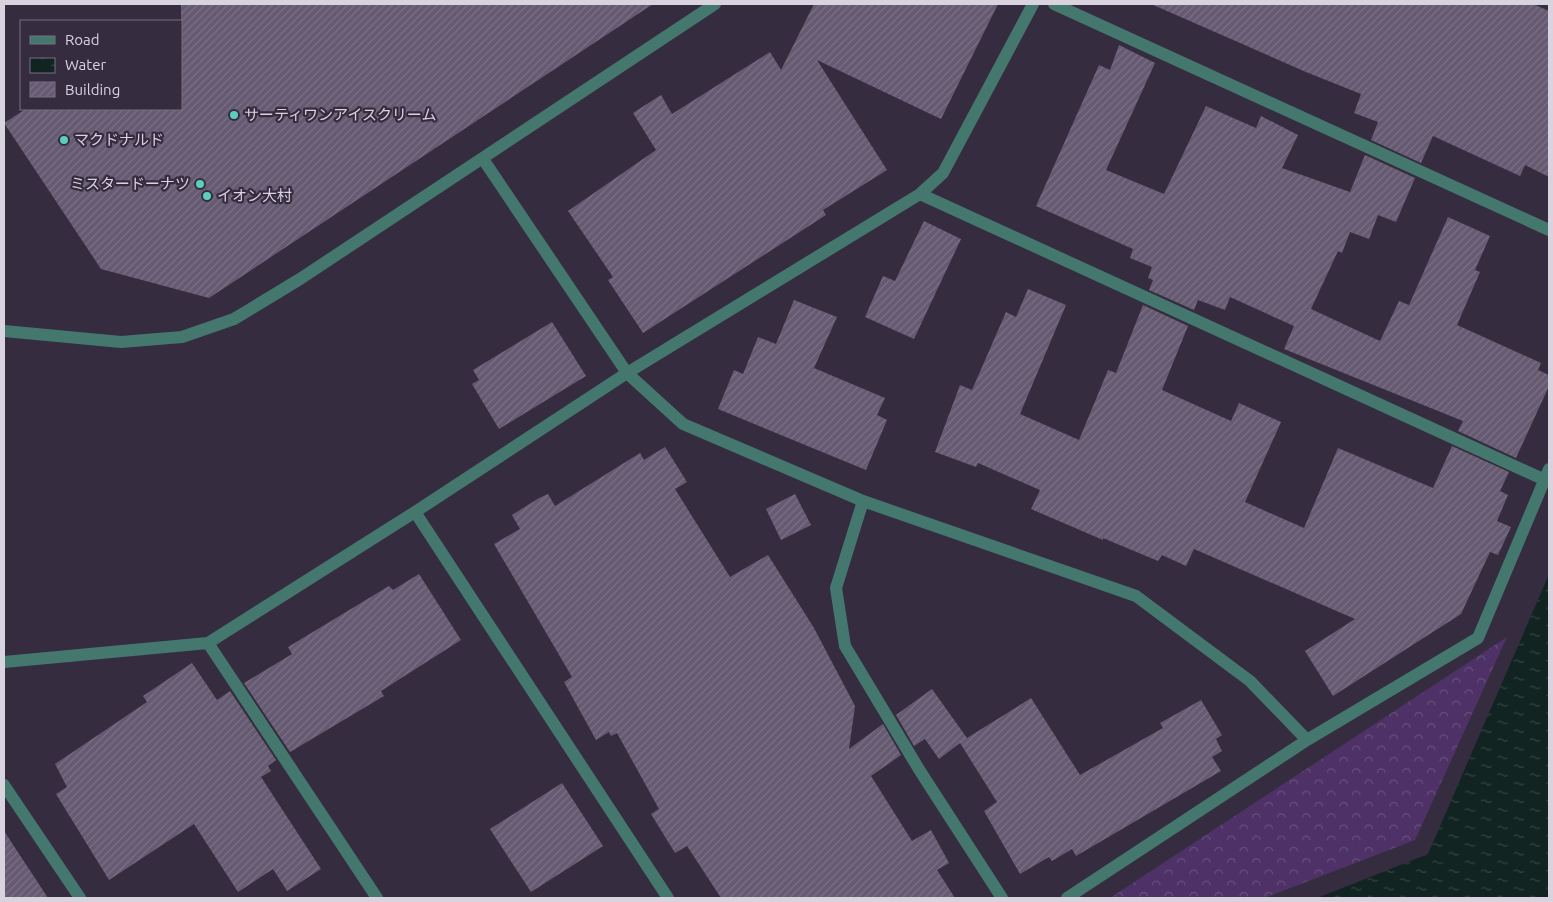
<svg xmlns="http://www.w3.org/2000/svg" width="1553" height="902" font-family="Ubuntu,'Noto Sans JP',sans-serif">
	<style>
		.forest { fill: url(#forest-crowns) }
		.water { fill: url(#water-ripples) }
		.building { fill: url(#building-hatch) }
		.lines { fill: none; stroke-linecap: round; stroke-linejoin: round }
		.minor { stroke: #44786e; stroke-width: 12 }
		.poi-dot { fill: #5cceba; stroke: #362c40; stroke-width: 2 }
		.labels { text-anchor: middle; stroke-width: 4.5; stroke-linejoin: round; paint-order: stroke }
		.poi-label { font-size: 15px; fill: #d9d3e0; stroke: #362c40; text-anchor: start }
	</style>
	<defs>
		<pattern id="forest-crowns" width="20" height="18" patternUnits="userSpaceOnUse" patternTransform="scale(1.25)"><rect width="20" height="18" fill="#4e3267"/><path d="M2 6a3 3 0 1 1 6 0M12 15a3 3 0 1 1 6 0" fill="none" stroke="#674f7c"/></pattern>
		<pattern id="water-ripples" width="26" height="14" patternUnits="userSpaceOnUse" patternTransform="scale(1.25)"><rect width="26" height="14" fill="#122421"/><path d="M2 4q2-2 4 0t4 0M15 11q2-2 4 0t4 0" fill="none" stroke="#344341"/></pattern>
		<pattern id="building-hatch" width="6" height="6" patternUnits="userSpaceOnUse" patternTransform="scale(1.25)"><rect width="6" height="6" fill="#655a71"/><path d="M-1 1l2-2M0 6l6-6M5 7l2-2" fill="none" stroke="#7a7185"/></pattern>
	</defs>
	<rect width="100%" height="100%" fill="#362c40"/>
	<path class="forest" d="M1507,637L1415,840L1264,898H1110Z"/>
	<path class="water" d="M1549,574V898H1317L1428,854Z"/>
	<path class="building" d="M181,4H653L209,298L101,269L4,123L26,109H181Z
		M814,4H998L941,119L817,60L887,170L823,210L826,215L643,333L608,280L613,277L568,211L656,150L633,113L661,95L672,114L770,52L781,70Z
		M1151,4H1533L1549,11V177L1525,165L1520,176L1433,136L1421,163L1371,140L1378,122L1354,113L1361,94L1306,72Z
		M1119,45L1155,63L1106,170L1164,194L1206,106L1256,128L1261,116L1298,135L1282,168L1350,192L1365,155L1415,178L1396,222L1378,215L1369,239L1350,232L1342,253L1338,251L1311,309L1380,341L1399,301L1409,305L1448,217L1490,236L1475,270L1480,272L1457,325L1541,363L1538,370L1549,375V386L1516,458L1458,431L1463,421L1284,349L1294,326L1230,297L1225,310L1198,300L1194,310L1149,290L1153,280L1148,278L1152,267L1130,258L1133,249L1036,206L1099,65L1110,70Z
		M924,221L961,239L914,339L865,317L883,276L895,281Z
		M1028,289L1066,305L1020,414L1079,440L1108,370L1116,373L1143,305L1188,326L1162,390L1231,421L1239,403L1281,422L1245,502L1304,528L1338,448L1433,488L1452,446L1509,472L1500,491L1508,495L1497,521L1511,527L1498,555L1490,552L1461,614L1333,696L1305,651L1355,619L1194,549L1186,566L1162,555L1158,561L1103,538V540L1031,509L1040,490L978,463L976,467L935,452L960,385L972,390L1006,312L1016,317Z
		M794,300L837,317L814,368L885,398L877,415L887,420L866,470L718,409L734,370L743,374L758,337L776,344Z
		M552,322L586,376L499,429L472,384L479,380L473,370Z
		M665,447L687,482L675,489L730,577L768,555L814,628L855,706L849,749L883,724L901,755L871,776L912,841L931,830L949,863L937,870L955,898H721L687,846L675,853L651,814L659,809L617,733L611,736L609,732L596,740L564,682L572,677L494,544L520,529L512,515L539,498L548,494L555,506L640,453L644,460Z
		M795,494L811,525L781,540L766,509Z
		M419,574L461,640L381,691L384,696L290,752L244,683L292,654L288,647L389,586L393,590Z
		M192,663L217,700L230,691L276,760L268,766L271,771L261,777L321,869L287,891L273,869L238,892L194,824L109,880L56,794L67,787L55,764L147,702L143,696Z
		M932,689L967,738L1031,698L1080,775L1163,728L1160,723L1201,700L1222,735L1216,739L1222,751L1212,757L1221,771L1076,856L1072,849L1052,861L1049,857L1020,874L984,811L997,802L960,743L939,759L925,739L914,746L896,715Z
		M562,783L603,846L531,892L490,829Z
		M4,831L48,898H4Z"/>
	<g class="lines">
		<path class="minor" d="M1054,4L1549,230
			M483,159L627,373L683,424L863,501L1136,596L1250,681L1307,740
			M920,194L1545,480
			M4,331L121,342L182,337L234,319L300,279L715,4
			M863,501L836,588L845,646L920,771L1002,898
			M415,512L668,898
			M208,643L377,898
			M4,662L208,643L415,512L627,373L920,194L943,173L1033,4
			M4,785L80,898
			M1067,898L1307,740L1478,638L1549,469"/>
	</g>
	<g class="poi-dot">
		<circle cx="234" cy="115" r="5"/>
		<circle cx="64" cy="140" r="5"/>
		<circle cx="200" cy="184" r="5"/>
		<circle cx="207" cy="196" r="5"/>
	</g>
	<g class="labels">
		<g class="poi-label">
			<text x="244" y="120">サーティワンアイスクリーム</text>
			<text x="74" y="145">マクドナルド</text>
			<text x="190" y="189" text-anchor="end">ミスタードーナツ</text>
			<text x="217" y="201">イオン大村</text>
		</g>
	</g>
	<rect width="1553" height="902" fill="none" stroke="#d9d3e0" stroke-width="10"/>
	<rect x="20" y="20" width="162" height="90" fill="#362c40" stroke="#776f80"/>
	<rect x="30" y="36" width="25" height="8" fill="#44786e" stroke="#776f80"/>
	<text x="65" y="45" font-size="15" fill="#d9d3e0">Road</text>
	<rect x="30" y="58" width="25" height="15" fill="url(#water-ripples)" stroke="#776f80"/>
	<text x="65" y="70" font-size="15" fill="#d9d3e0">Water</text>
	<rect x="30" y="82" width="25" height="15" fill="url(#building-hatch)" stroke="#776f80"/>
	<text x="65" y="95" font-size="15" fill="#d9d3e0">Building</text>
</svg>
